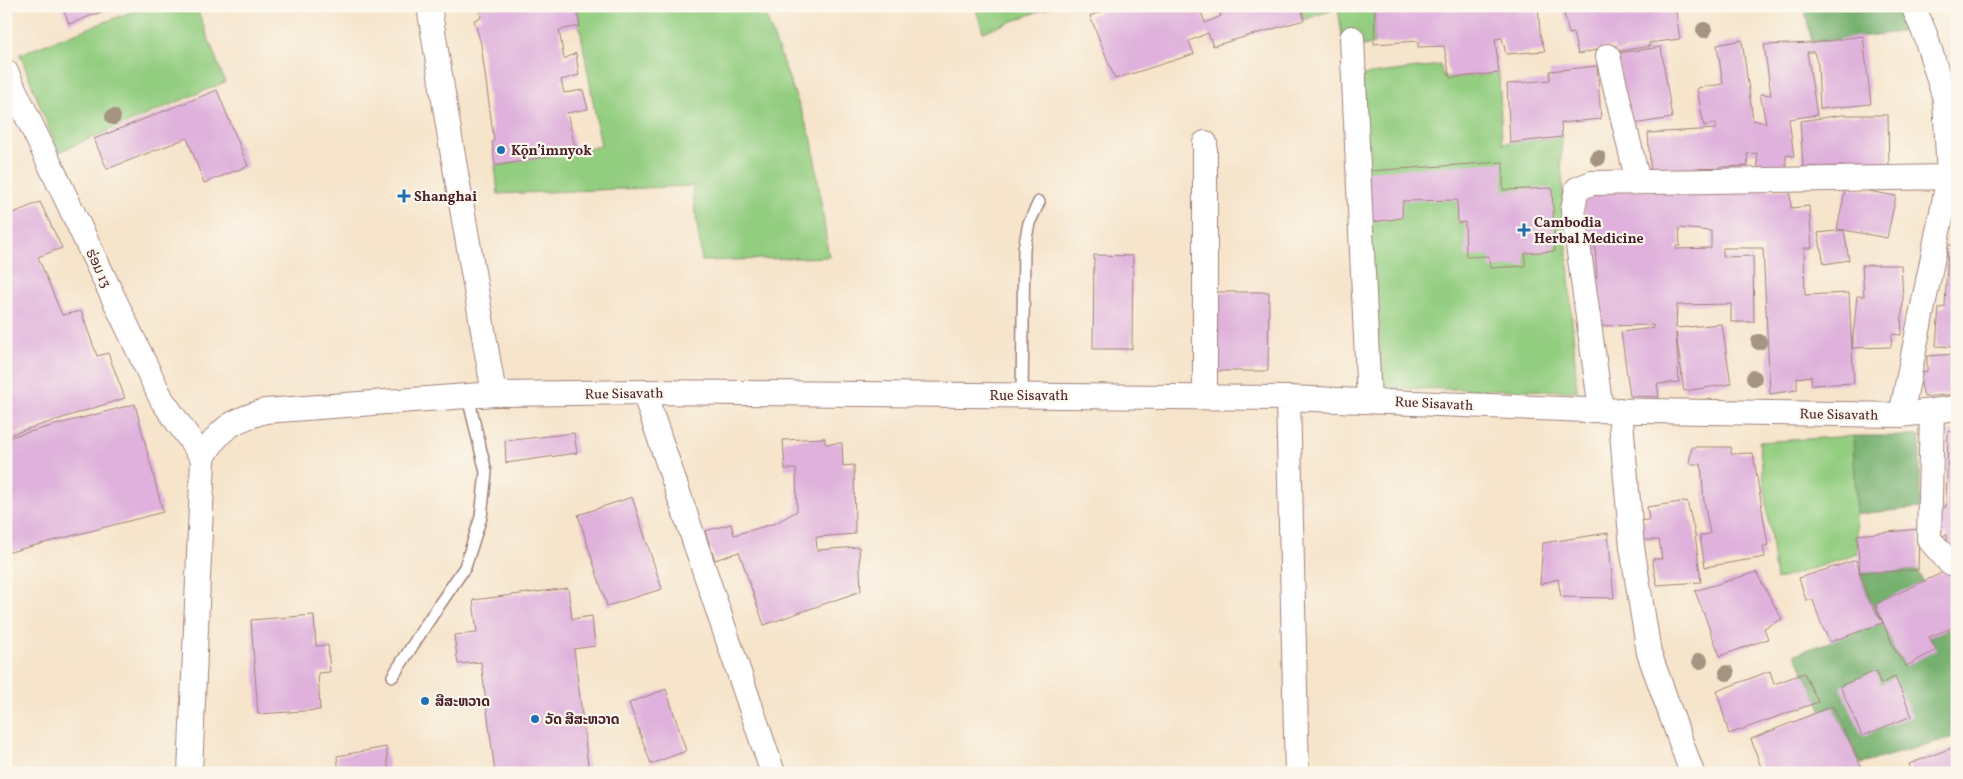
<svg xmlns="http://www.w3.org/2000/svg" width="1963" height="779" font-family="Vollkorn,'Noto Sans Lao',serif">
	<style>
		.green { fill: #93cd80; stroke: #6e7656 }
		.forest { fill: #76b06e; stroke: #60684c }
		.building { fill: #dfb1dc; fill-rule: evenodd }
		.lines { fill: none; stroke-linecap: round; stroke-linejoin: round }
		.service-casing { stroke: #a0827b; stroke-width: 14 }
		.minor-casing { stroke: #a0827b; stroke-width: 26 }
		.service { stroke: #fff; stroke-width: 11 }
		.minor { stroke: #fff; stroke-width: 24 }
		.tree { fill: #a49481 }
		.poi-dot { fill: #1f6fb2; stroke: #fbf7ec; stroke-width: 2 }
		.labels { text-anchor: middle; stroke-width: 4.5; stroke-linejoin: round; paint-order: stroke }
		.poi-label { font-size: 14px; font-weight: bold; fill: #4a1f2b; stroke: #fbf7ec; text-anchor: start }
		.street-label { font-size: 14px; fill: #4a1f2b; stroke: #fbf7ec }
	</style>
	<rect width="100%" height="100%" fill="#fbf7ec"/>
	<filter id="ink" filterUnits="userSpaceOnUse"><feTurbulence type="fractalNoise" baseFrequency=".02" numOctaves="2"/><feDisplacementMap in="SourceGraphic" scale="10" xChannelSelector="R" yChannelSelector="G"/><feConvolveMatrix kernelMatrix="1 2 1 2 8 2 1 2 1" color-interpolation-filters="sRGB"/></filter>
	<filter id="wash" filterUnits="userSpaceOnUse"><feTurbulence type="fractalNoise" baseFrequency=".0096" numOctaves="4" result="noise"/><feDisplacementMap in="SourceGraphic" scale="20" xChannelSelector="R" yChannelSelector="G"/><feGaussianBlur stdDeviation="1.12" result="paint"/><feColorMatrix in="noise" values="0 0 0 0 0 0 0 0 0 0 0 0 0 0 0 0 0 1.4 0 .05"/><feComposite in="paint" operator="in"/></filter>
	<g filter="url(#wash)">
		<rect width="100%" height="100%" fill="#f6e4cb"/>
		<path class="green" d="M147,6H196L225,82L58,152L20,54Z
			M576,6H762L812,140L829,257L702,261L692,186L498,194L495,166L601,146Z
			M975,6H1054L983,32Z
			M1301,6H1375L1374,44L1344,49L1338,8L1304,20Z
			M1440,65L1443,76L1450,78L1499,73L1502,143L1562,137L1561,162L1577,391L1384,388L1366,223L1363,75Z
			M1853,436L1858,554L1776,580L1759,442Z"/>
		<path class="forest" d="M1804,6H1899L1907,31L1812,43Z
			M1853,436H1920V508L1857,514Z
			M1918,570L1923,582L1875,605L1895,650L1906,666L1936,650L1929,637L1957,626V736L1861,764L1833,707L1822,711L1795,654L1883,623L1869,600L1860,573Z"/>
		<g id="blocks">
			<path class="building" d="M62,6H117L69,24Z
				M479,6H576L580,26L559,30L564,59L576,53L579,75L561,80L564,93L583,90L588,109L567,113L576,151L495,166L492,142L494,141L481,44L474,20L481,18Z
				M1115,6H1199L1205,23L1221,16L1218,6H1301L1304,20L1213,46L1208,33L1189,41L1194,54L1115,79L1090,16Z
				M1375,6H1538L1540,34L1545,51L1506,54L1502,38L1495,39L1499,73L1450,78L1444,46L1418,47V41L1374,44Z
				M1562,6H1675L1680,39L1649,43L1650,46L1614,52V46L1578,54L1573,33L1569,34Z
				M1863,36L1871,104L1820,109L1818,65L1814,52H1807L1817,115L1789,119L1794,156L1786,155V169L1758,171L1757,153L1747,154L1748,166L1719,167L1718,171L1651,176L1648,133L1716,129V123L1704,126L1697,88L1723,84L1717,45L1742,40L1753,120L1766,123L1760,94L1771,95L1764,45L1812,43Z
				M1661,47L1672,118L1627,125L1618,53Z
				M1597,66L1601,119L1561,123L1562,137L1510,143L1507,84L1550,80V71Z
				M217,90L248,166L204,183L187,138L107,169L94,139Z
				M1842,115H1888L1889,172L1843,173V166L1803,167L1800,121Z
				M1503,162V190L1552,188L1555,251L1525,253V266L1490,268L1489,256L1466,257L1465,222L1458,223L1457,200L1403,201L1402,218L1366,223L1368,171Z
				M1846,187L1896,196L1887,238L1844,230L1849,260L1824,264L1818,233L1844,230L1837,229Z
				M1790,190L1791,208L1809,206L1812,248H1804L1805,295L1849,293L1852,348L1857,296H1864L1862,265H1901L1903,298L1901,335L1892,334L1891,347L1852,348L1854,383L1812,385L1811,376L1797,378V390L1770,394L1763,248H1723V257L1753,256L1754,322H1731V304L1677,305L1676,328L1722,324L1731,384L1684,391L1676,333L1679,382L1657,384L1659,397L1630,396L1621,332L1653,328V325L1594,326L1591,281L1597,277L1595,246H1587L1583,191ZM1679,228L1711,231V248L1676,249V246H1680Z
				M40,202L62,248L38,257L62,315L81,311L97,356L108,353L125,398L6,436V216Z
				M1948,245H1957V347L1936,346L1939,308L1945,307Z
				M1094,255L1133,256L1132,349H1093Z
				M1215,292H1269L1268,371H1214Z
				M1957,354V394L1924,397L1919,374L1927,371V356Z
				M135,404L163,512L6,553V438Z
				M1957,431V562L1947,553V535L1937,536L1934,510L1946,507L1948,432Z
				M574,433L577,453L506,463L505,441Z
				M825,438V444L842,443L843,466L854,465L855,534L816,537L817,550L859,547L861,591L764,625L739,552L715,560L705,531L731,524L734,535L776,523L797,511L796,469H785L783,440Z
				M1692,447H1731V454L1753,453L1768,545L1763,546L1765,557L1705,567L1700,536L1710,534L1704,501L1701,464H1689Z
				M632,497L662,589L607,606L578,515Z
				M1687,501L1695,534L1701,582L1657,585L1652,559H1662L1659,540H1641L1637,521L1649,520L1647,507Z
				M1919,529L1918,570L1860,573L1869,600L1883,623L1830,642L1821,624L1813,600H1806L1799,578L1856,560L1860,573L1857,535Z
				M1608,533L1614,598L1561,597L1558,579L1540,584L1543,543Z
				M1957,568V626L1929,637L1937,650L1906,666L1895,650L1875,604L1948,570Z
				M1756,572L1782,619L1764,628L1768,639L1720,656L1695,591Z
				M568,588L572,619L592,616L595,646L574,649L589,773H495L481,662L458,664L454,635L477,633L473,600Z
				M314,615L316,646L328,645L330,672L318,673L320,710L258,714L251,620Z
				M1770,671L1774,684L1804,673L1818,702L1729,734L1717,691Z
				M1876,671L1880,684L1895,677L1912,716L1862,736L1840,686Z
				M666,689L686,751L651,764L629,703Z
				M1833,706L1864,773H1763L1751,739Z
				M1957,746V773H1912L1909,764Z
				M386,747L389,773H339L337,756Z"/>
		</g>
	</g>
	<g filter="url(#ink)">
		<use href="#blocks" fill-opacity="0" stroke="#a0827b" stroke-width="1"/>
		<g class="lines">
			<g class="service-casing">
				<path id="service" d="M1022,395L1024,248L1029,223L1039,202
					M393,676L427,623L465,567L481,517L486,472L468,397"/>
			</g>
			<g class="minor-casing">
				<path id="minor" d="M429,6L451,144L494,394
					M1352,38L1369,401
					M1608,56L1638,182
					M6,72L162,400L203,458
					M1205,143V397
					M644,392L773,773
					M1288,398L1297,773
					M1601,410L1573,209L1577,189L1592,183L1949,177
					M1620,410L1632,547L1649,653L1692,773
					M1932,411L1929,539L1950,563
					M1901,415L1949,177L1945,99L1925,34L1913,6
					M190,773L203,458C219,428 232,421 265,411L494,394L644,392L1288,398L1587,410L1901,415L1957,408"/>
			</g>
			<use href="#service" class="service"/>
			<use href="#minor" class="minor"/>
		</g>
		<g class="tree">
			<circle cx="1704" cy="30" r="8"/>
			<circle cx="113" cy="117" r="8"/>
			<circle cx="1598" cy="158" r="8"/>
			<circle cx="1759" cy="342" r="8"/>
			<circle cx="1754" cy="378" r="8"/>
			<circle cx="1700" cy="661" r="8"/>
			<circle cx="1727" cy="673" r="8"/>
		</g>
	</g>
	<g class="poi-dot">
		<circle cx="501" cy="150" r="5"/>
		<path d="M401.5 188.5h5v5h5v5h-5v5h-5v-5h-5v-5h5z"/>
		<path d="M1521.5 222.5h5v5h5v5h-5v5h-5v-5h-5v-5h5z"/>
		<circle cx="425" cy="701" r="5"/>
		<circle cx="535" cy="719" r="5"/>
	</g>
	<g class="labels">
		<g class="poi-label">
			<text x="511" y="155">Kǭn’imnyok</text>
			<text x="414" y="201">Shanghai</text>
			<text x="1534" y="227">Cambodia<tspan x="1534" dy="16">Herbal Medicine</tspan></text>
			<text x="435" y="706">ສີສະຫວາດ</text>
			<text x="545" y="724">ວັດ ສີສະຫວາດ</text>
		</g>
		<g class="street-label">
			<text transform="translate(99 268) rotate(65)" y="5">ຮ່ອມ 13</text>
			<text transform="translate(624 393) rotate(-1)" y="5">Rue Sisavath</text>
			<text x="1029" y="400">Rue Sisavath</text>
			<text transform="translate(1434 403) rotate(3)" y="5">Rue Sisavath</text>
			<text transform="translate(1839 414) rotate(1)" y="5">Rue Sisavath</text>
		</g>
	</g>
	<rect width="1963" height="779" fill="none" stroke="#fbf7ec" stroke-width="25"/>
</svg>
